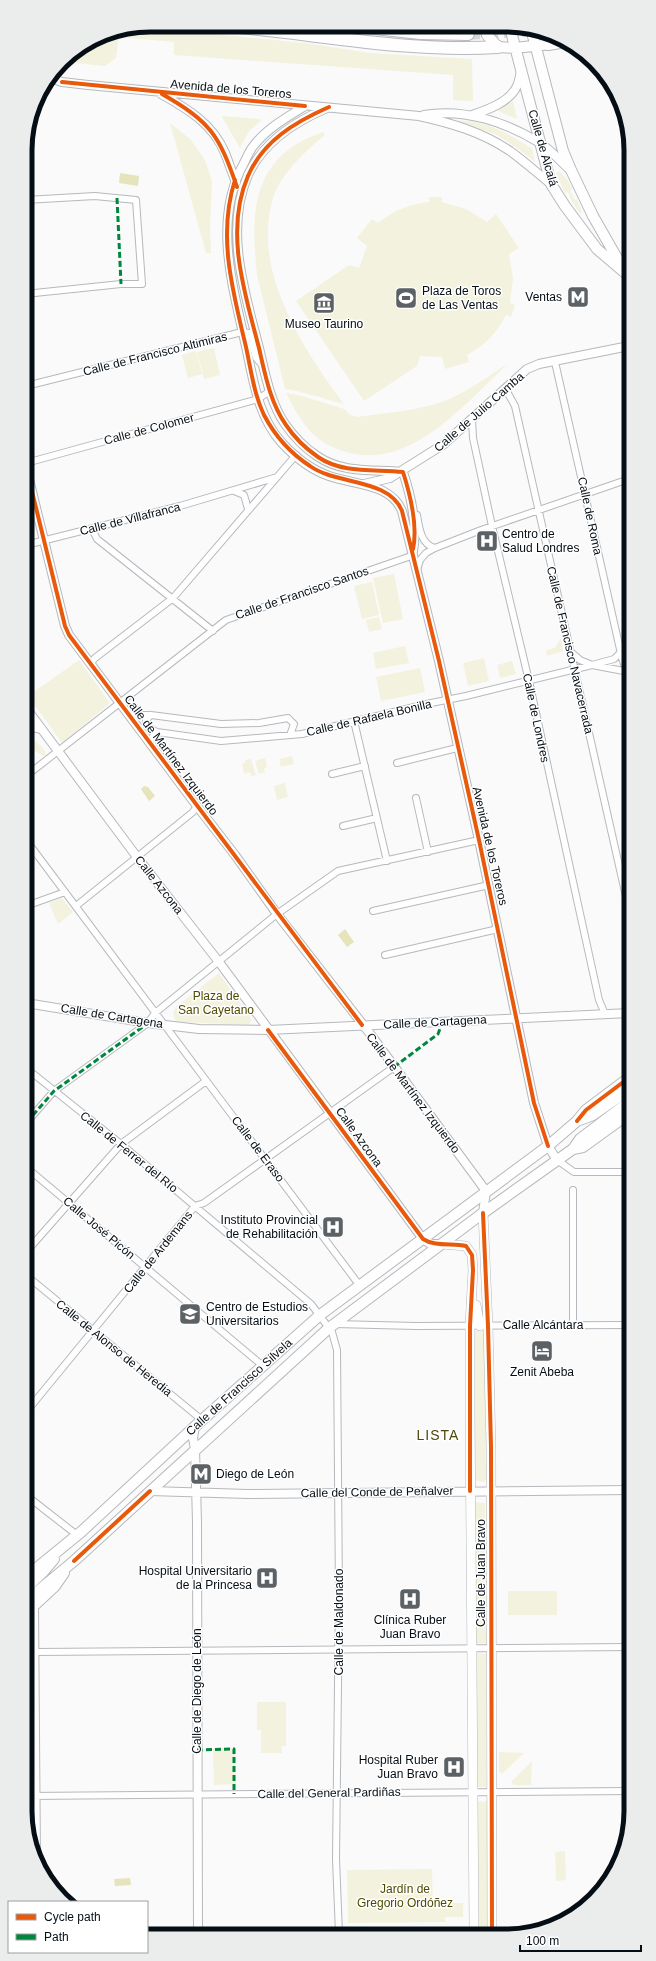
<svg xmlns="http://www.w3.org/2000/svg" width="656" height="1961" font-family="Arial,sans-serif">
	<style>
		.green { fill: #f3f2de }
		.water { fill: #e6e4ba }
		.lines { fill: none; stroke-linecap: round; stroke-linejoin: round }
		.motorway-tunnel { stroke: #d5d7d8; stroke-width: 12; stroke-dasharray: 12 6; stroke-linecap: butt }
		.minor-casing { stroke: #b5b9bd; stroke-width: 8 }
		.tertiary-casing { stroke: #b5b9bd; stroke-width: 10 }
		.secondary-casing { stroke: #b5b9bd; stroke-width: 10 }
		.primary-casing { stroke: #b5b9bd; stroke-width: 12 }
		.motorway-casing { stroke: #b5b9bd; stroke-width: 14 }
		.minor { stroke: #fefefe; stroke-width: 6 }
		.tertiary { stroke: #fefefe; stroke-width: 8 }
		.secondary { stroke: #fefefe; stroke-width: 9 }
		.primary { stroke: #fefefe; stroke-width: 10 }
		.motorway { stroke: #fefefe; stroke-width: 12 }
		.primary-bridge-casing { stroke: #b5b9bd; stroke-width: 12; stroke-linecap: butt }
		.primary-bridge { stroke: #fefefe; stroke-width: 10 }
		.quiet { stroke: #00873e; stroke-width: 3; stroke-dasharray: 6 3; stroke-linecap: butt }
		.cycleway-casing { stroke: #fff; stroke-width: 6 }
		.cycleway { stroke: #e8590c; stroke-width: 4 }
		.labels { text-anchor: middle; stroke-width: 3; stroke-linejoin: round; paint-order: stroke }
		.street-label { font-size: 12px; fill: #050e15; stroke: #fff }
		.poi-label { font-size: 12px; fill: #050e15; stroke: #fff; text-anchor: start }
		.park-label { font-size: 12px; fill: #4e4a00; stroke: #fff }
		.quarter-label { font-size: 14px; letter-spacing: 1px; fill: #4d4909; stroke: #fff }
		.rim { fill: none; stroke: #050e15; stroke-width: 5 }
	</style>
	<rect width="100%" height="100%" fill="#fafafa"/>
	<path class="green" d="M141,27L305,43L370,53L472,59L473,101L453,100V75L174,55V42L119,37L116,58L105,66L63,62L68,56L103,34Z
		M513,101L517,119L498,111V110Z
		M223,116L260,119L261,121L249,131L240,148L222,117Z
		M457,121C483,119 512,135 532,149L535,162L516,147L495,134Z
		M170,123L190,139L205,160L212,181L210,227L211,253H206Z
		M323,132L325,135C306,150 280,175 273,198C251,270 303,349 344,404C324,399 306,392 285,389L257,275C250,210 252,156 323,132Z
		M559,171L567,179L572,189L570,191L575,200L577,199L582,213L579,212L572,202L568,192L565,193L556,173Z
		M429,197H442V202L466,209L487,222L496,214L519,248L509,254L513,278L510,303L515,305L511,317L506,315C497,333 485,345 467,355L469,362L445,369L442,357L420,356L417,366L364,401L296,301L349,265L359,268L367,246L357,238L372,219L378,223C393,211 409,204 429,202Z
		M214,348L220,375L204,379L197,352Z
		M196,351L202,374L188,378L182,355Z
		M509,363C466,402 414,468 350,453C315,445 301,423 286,393L302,396L344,409L350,415L357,417C385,413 415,411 442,402C466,393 488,376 509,363Z
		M394,574L403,619L383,623L373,578Z
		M372,582L379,615L362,619L354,586Z
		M379,617L382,629L369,632L366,620Z
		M561,638L563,651L547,656L546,650L555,648Z
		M405,646L409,663L376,669L373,653Z
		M484,658L489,681L468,686L463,663Z
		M79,660L110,703L62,743L28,696Z
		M512,661L516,674L500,678L497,665Z
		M420,668L425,692L381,701L376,677Z
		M26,737C34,739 45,747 46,755L43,756L26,745Z
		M292,756L294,764L281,767L279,759Z
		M265,758L267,767L264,768L265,772L259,774L255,761Z
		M251,759L256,775L251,776L250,772L244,774L242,764L245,763V760Z
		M285,783L288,797L277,800L274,786Z
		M62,898L73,912L58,924L49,903Z
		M219,973L252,1020L249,1025L180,1022L175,1020L173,1013L176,1007Z
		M474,1331H482L485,1334L486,1479L484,1482L474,1480Z
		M473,1502L485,1503L486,1643L474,1644Z
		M508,1591H557V1615H508Z
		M474,1653L486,1654V1787H475Z
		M257,1702H286V1746H282V1753H261V1730H257Z
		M213,1748H235L236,1784L214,1785Z
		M499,1752L524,1753L502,1774L499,1771Z
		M532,1761L531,1785H514L511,1782Z
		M477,1801L489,1802V1934H478Z
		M565,1851L566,1880L556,1881L555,1852Z
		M432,1869L433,1903H463V1917H445V1922L348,1923L347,1870Z"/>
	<path class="water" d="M120,173L139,176L138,186L119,183Z
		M144,786L148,787L155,796L149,801L141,789Z
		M345,929L354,942L347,947L338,935Z
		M130,1878L131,1885L115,1886L114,1879Z"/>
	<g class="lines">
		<path class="motorway-tunnel" d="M468,34L538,30"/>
		<g class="minor-casing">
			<path id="minor" d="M25,200L95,196L136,200L142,284H121L25,294
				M555,362L622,658L624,664L629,668
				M26,386L242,332L249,333L256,358L262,365
				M505,388L515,406L630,914
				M472,420L473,438L492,526L529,681L599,1000L605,1014
				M26,463L258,399L270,391
				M234,491L244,495L248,509
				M417,515C419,527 421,545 435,548
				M96,528L94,533L97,539L213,631
				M26,545L180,506L274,478
				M417,570L420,560L426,553L435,548L481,530L629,479
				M571,652L580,660L592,665L614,659L620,653
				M90,664L95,658L173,598L296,455
				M129,715H151L221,724L259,723L288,718L294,724L290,735
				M151,715L146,720C147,728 151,729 157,732
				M354,721L387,861
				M26,727L42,730
				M149,741L157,732L221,741L302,734L431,703L466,696L592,665L629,672
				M397,763L457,748
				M332,774L365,766
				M26,776L226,620L414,555
				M416,798L428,852
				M343,826L377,818
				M26,840L360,1286
				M26,906L65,892
				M76,906L193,812L197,806
				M373,911L489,885
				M385,955L498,929
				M26,1068L121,1144L311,1304L332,1332L337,1350L339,1598L336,1859L339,1934
				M27,1122L54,1091L148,1023L155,1013L277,914L338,871L479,840
				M557,1160L574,1172H630
				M27,1168L263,1366
				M573,1190V1325
				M27,1251L121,1144L206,1081
				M27,1276L202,1420
				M335,1324L416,1326L630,1325
				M27,1411L195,1206L204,1203L394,1067
				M27,1496L77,1535
				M35,1605L37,1861
				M36,1652L631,1647
				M27,1796L631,1791"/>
		</g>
		<g class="tertiary-casing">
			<path id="tertiary" d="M51,78L62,82L88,85L419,116C451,123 482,132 510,151C524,161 537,173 551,184
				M161,94C188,109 213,124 225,153C229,163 232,173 236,182
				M305,106C287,117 268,128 255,144C250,149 247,157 244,163C213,219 232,283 245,342C253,377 257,416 282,443C295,457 312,470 329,476C354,485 391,483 402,511L439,661L479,840L534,1103L548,1146L557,1160
				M327,108C294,122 263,142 248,175C224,230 245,293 259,348C265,373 270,402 285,424C294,437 305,448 317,456C343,474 374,469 403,472
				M424,115C464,108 506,122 540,143C551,150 560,161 570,170
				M472,115C487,110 510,102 517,86C519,82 520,76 521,71
				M26,467L65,626L69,635L197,806L235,855L277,914L371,1035L486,1191L483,1213
				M403,472C411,496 418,525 413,551
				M364,484L390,478L444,444L527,369L539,364L629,346
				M26,708L137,857L219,962L423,1239L430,1244H442
				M26,1003L148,1023L199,1029L268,1030L630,1013
				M195,1426L193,1438L195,1449L197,1522L198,1934
				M150,1491L248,1494L630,1490"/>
		</g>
		<g class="secondary-casing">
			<path id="secondary" d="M483,1213L488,1326L491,1447L492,1934
				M442,1244L466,1246L472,1255L473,1270L470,1326V1412L474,1926
				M476,1305L480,1326"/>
		</g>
		<g class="primary-casing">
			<path id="primary" d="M487,35L498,47L515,48L542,45L548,44L553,36
				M533,36L563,151L571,170L593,216L629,279
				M513,39L551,184L565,206L597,249L624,272
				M577,1121L593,1115L630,1089
				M573,1149L583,1147L630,1113
				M27,1576L81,1532L202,1420L320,1315L548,1146L577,1121L586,1110L630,1077
				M27,1587L43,1572L54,1559
				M27,1600L74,1561L329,1328L483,1213L573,1149L580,1139L630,1101
				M27,1612L55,1586L64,1573"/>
		</g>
		<g class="motorway-casing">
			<path id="motorway" d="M216,25C310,32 404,53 498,47
				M357,26L420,33L468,34
				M548,44L566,41"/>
		</g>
		<use href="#minor" class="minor"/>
		<use href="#tertiary" class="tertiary"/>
		<use href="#secondary" class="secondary"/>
		<use href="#primary" class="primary"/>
		<use href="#motorway" class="motorway"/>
		<g class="primary-bridge-casing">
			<path id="primary-bridge" d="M484,27L487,35
				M510,27L513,39
				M531,28L533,36"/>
		</g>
		<use href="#primary-bridge" class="primary-bridge"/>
		<path class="quiet" d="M117,198L121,284
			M394,1067L438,1034L443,1021
			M27,1122L54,1091L148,1023
			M197,1750L234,1749V1794"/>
		<g class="cycleway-casing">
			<path id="cycleway" d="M62,82L305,106
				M162,94C211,122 219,135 237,187
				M329,107C295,122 263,141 248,176C224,231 245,294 259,348C265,374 270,402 286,425C294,437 305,448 318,457C343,474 374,469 403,472C410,494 418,526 413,549
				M235,180C217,236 233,292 246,347C251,370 254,394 264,415C275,436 290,453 310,466C336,485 389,478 402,511L439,661L479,840L534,1103L548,1146
				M26,467L65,626L69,635L362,1025
				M268,1030L423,1239C435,1247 452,1243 466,1246L472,1255L473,1270L470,1326V1491
				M577,1121L586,1110L630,1077
				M483,1213L488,1326L491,1447L492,1934
				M74,1561L150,1491"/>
		</g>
		<use href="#cycleway" class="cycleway"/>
	</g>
	<defs>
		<g id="metro-square" transform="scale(1.15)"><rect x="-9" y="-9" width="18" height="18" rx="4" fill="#5b6165" stroke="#fff"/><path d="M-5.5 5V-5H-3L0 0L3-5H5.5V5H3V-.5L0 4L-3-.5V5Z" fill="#fff"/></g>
		<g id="stadium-square" transform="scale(1.15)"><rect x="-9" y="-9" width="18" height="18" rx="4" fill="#5b6165" stroke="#fff"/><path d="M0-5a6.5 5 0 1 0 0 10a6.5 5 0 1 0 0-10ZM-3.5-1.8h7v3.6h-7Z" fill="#fff"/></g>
		<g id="museum-square" transform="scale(1.15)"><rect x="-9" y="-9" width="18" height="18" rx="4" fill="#5b6165" stroke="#fff"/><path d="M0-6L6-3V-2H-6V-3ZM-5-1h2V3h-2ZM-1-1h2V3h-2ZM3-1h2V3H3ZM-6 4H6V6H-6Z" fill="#fff"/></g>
		<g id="hospital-square" transform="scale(1.15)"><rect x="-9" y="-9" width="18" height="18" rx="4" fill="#5b6165" stroke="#fff"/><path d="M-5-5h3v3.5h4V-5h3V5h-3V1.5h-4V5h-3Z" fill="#fff"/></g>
		<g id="university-square" transform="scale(1.15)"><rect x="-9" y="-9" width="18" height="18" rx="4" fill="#5b6165" stroke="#fff"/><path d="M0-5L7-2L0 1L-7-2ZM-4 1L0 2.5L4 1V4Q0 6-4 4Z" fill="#fff"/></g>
		<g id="hotel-square" transform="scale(1.15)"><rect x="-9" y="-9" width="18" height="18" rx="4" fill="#5b6165" stroke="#fff"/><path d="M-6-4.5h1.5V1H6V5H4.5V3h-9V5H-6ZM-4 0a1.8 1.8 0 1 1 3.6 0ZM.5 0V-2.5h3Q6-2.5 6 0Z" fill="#fff"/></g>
	</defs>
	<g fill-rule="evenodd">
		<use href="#metro-square" x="578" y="297"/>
		<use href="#stadium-square" x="406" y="298"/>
		<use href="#museum-square" x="324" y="303"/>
		<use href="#hospital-square" x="487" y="541"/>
		<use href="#hospital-square" x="333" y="1227"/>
		<use href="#university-square" x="190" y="1314"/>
		<use href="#hotel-square" x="542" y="1351"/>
		<use href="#metro-square" x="201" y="1474"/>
		<use href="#hospital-square" x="267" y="1578"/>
		<use href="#hospital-square" x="410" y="1599"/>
		<use href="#hospital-square" x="454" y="1767"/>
	</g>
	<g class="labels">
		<g class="street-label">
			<text transform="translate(231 89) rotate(5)" y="4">Avenida de los Toreros</text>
			<text transform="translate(543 148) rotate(74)" y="4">Calle de Alcalá</text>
			<text transform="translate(155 354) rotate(-14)" y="4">Calle de Francisco Altimiras</text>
			<text transform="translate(479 412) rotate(-41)" y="4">Calle de Julio Camba</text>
			<text transform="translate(149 429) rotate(-15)" y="4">Calle de Colomer</text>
			<text transform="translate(590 516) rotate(78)" y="4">Calle de Roma</text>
			<text transform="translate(130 519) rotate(-14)" y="4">Calle de Villafranca</text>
			<text transform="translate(302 593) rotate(-19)" y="4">Calle de Francisco Santos</text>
			<text transform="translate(570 650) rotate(77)" y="4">Calle de Francisco Navacerrada</text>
			<text transform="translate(369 718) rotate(-13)" y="4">Calle de Rafaela Bonilla</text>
			<text transform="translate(536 718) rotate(78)" y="4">Calle de Londres</text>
			<text transform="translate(171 755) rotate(53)" y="4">Calle de Martínez Izquierdo</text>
			<text transform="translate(490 846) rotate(77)" y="4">Avenida de los Toreros</text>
			<text transform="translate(159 885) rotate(52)" y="4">Calle Azcona</text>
			<text transform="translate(112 1016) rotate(9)" y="4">Calle de Cartagena</text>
			<text transform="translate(435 1022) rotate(-3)" y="4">Calle de Cartagena</text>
			<text transform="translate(413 1093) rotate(53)" y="4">Calle de Martínez Izquierdo</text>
			<text transform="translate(359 1137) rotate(54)" y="4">Calle Azcona</text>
			<text transform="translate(258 1149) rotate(53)" y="4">Calle de Eraso</text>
			<text transform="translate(129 1152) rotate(39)" y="4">Calle de Ferrer del Río</text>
			<text transform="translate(99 1228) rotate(40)" y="4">Calle José Picón</text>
			<text transform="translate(158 1252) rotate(-51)" y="4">Calle de Ardemans</text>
			<text x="543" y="1329">Calle Alcántara</text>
			<text transform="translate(114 1348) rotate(39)" y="4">Calle de Alonso de Heredia</text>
			<text transform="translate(239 1387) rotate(-42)" y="4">Calle de Francisco Silvela</text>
			<text transform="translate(377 1492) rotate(-1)" y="4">Calle del Conde de Peñalver</text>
			<text transform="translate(481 1573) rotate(-90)" y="4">Calle de Juan Bravo</text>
			<text transform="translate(339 1622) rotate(-90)" y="4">Calle de Maldonado</text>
			<text transform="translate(197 1691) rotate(-90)" y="4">Calle de Diego de León</text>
			<text transform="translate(329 1793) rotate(-1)" y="4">Calle del General Pardiñas</text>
		</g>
		<g class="poi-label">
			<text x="422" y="295">Plaza de Toros<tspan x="422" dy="14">de Las Ventas</tspan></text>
			<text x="562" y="301" text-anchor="end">Ventas</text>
			<text x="324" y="328" text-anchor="middle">Museo Taurino</text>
			<text x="502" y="538">Centro de<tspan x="502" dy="14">Salud Londres</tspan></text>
			<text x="318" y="1224" text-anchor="end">Instituto Provincial<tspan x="318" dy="14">de Rehabilitación</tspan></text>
			<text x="206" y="1311">Centro de Estudios<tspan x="206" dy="14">Universitarios</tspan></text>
			<text x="542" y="1376" text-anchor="middle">Zenit Abeba</text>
			<text x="216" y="1478">Diego de León</text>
			<text x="252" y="1575" text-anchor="end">Hospital Universitario<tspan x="252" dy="14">de la Princesa</tspan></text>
			<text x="410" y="1624" text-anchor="middle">Clínica Ruber<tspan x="410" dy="14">Juan Bravo</tspan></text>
			<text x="438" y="1764" text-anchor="end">Hospital Ruber<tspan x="438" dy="14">Juan Bravo</tspan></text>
		</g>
		<g class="park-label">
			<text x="216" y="1000">Plaza de<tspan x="216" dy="14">San Cayetano</tspan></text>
			<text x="405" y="1893">Jardín de<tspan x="405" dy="14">Gregorio Ordóñez</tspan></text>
		</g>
		<g class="quarter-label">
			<text x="438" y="1440">LISTA</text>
		</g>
	</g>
	<path d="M0 0H656V1961H0ZM150 32H506A118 118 0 0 1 624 150V1811A118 118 0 0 1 506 1929H150A118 118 0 0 1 32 1811V150A118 118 0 0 1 150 32Z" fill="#ebecec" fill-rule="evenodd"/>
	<path class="rim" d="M150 32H506A118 118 0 0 1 624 150V1811A118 118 0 0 1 506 1929H150A118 118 0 0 1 32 1811V150A118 118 0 0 1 150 32Z"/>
	<rect x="8" y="1901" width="140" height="52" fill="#ffffff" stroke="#9b9fa1"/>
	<rect x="16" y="1914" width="20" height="6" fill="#e8590c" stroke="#9b9fa1"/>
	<text x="44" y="1921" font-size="12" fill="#050e15">Cycle path</text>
	<rect x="16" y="1934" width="20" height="6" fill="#00873e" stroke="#9b9fa1"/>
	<text x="44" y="1941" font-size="12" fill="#050e15">Path</text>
	<path d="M520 1945v6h121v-6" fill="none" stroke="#050e15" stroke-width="2"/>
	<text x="526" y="1945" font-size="12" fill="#050e15" stroke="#ffffff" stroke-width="3" paint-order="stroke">100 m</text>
</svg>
